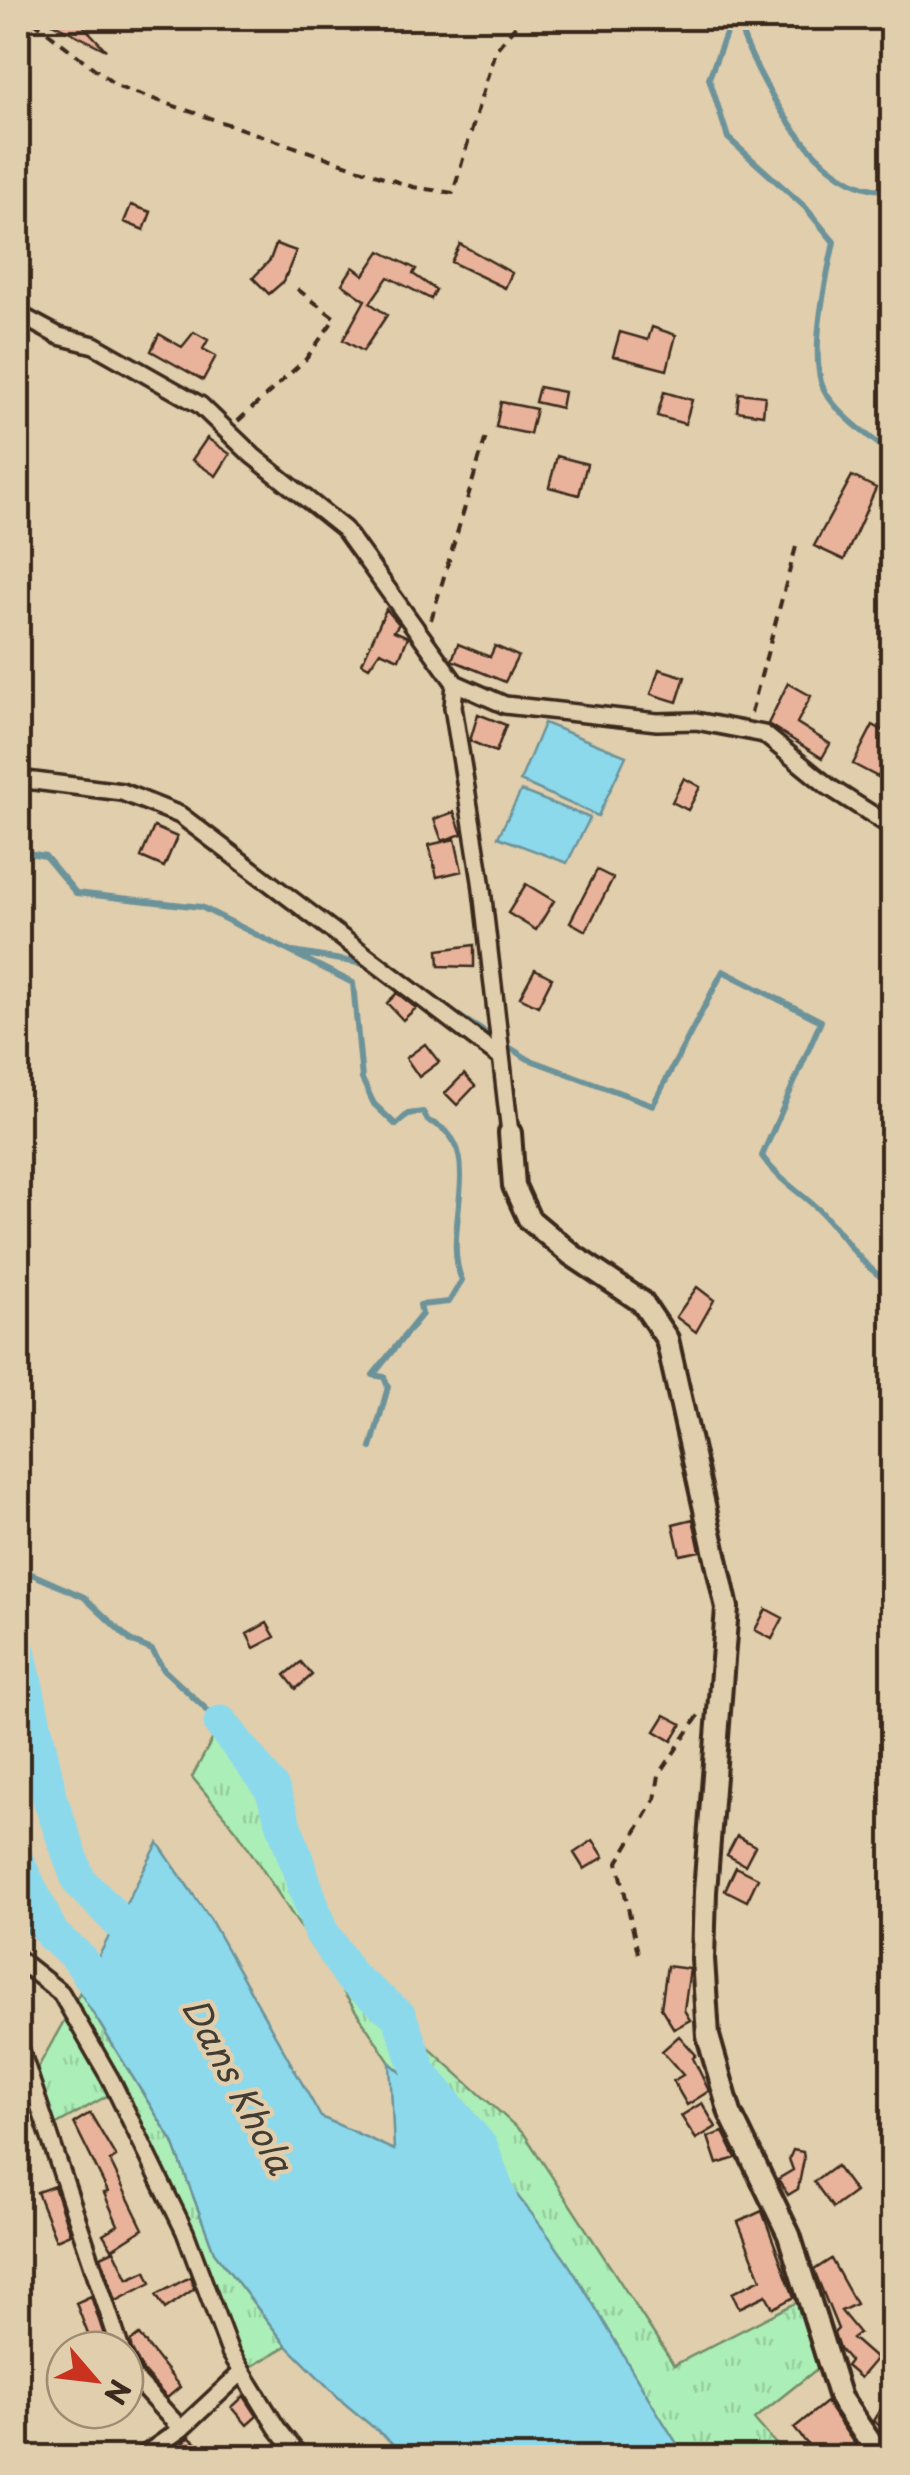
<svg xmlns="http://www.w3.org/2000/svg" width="910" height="2475" font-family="'Playpen Sans',sans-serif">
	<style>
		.grass { fill: url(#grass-tufts); stroke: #748c6a; stroke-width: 2.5 }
		.water { fill: #8cd9ec; stroke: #6c939a; stroke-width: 2.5 }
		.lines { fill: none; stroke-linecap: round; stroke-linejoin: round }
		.stream { stroke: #6c939a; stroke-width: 6 }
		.river { stroke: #8cd9ec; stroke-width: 35 }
		.building { fill: #e8b39a; stroke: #3b2a1e; stroke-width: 2.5 }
		.minor-casing { stroke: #3b2a1e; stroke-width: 22 }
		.tertiary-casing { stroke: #3b2a1e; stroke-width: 28 }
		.path { stroke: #3b2a1e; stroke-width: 4; stroke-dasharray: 10 8; stroke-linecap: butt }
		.minor { stroke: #e1ceac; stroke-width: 15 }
		.tertiary { stroke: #e1ceac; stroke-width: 20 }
		.labels { text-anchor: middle; stroke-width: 9; stroke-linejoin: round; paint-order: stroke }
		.water-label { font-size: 35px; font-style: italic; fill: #433c33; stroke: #e1ceac }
	</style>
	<defs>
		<pattern id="grass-tufts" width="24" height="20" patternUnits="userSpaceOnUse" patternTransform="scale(2.5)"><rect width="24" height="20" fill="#aceeb7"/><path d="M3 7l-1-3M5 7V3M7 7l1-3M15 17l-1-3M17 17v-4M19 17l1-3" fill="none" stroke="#95cc9d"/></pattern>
	</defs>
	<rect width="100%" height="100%" fill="#e1ceac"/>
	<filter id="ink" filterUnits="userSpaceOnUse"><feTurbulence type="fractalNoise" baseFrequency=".01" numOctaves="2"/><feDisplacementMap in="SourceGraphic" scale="20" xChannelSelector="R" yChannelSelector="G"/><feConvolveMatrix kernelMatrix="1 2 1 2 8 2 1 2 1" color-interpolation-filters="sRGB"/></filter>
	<g filter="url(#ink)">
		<path class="grass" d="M221,1723L272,1789L320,1930L352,1978L525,2135L674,2365L809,2296L827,2361L754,2419L787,2457H686L416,2085L390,2063L237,1831L192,1777Z
			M80,1992L173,2142L214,2252L287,2346L242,2372L116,2091L44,2131L26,2089Z"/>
		<path class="water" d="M544,723L626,756L598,816L520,781Z
			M521,791L590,818L567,863L498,837Z
			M158,1843L210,1919L321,2117L394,2150L390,2063C453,2115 521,2195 567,2262C609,2326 643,2394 686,2457H409L344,2403L287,2346L214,2252L173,2142L80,1992Z"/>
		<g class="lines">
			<path class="stream" d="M732,18L709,78L728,138L805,207L834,242C826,280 811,345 821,382C829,409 871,438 892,454
				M736,18C757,78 817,196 892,190
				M18,851L45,856L76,893L201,907L353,983L362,1079L374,1104L396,1125L408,1114L423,1112L428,1121C492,1143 439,1231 462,1280L449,1302L420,1305L422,1314L373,1375L384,1377L388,1387L371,1448
				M293,952L371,965
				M454,1013L528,1059L653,1105L723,971L821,1021L762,1156C778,1180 799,1191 819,1210C843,1233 862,1270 892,1283
				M18,1568L84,1597L131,1641L152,1650L164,1670L221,1723
				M18,1925L78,1957"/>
			<path class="river" d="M18,1651L51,1802L79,1881L151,1954
				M221,1723L272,1789L320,1930L352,1978L399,2016L420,2073L481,2148L500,2200
				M18,1864L52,1935L78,1957L114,2011"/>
		</g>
		<path class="building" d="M42,18H76L106,50Z
			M131,205L151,212L144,230L124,222Z
			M276,244L296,251L284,281L269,294L253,278L270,260Z
			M460,244L512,273L505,288L451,262Z
			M380,251L416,269L413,274L436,290L431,299L388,277L370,303L387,315L363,351L343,340L365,300L342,284L353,267L364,275Z
			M652,327L676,335L667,370L613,356L620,332L648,340Z
			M194,332L208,340L203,349L216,356L203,380L151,351L159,334L182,347Z
			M539,387L564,392L561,408L535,402Z
			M664,392L692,400L685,424L657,416Z
			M739,393L765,396L763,415L737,411Z
			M501,402L536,409L530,434L496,427Z
			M207,438L230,454L216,476L192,460Z
			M557,456L587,464L579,495L549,487Z
			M852,476L876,488L844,560L814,546Z
			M386,609L399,624L394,631L408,637L399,659L380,651L369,667L362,663Z
			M458,644L490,657L495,646L518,656L505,682L452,660Z
			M659,669L685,677L677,702L651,694Z
			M788,683L811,696L797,723L830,744L822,758L768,724Z
			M478,714L506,725L496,752L470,741Z
			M873,725L892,736V750L878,777L853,764Z
			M684,778L700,787L688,810L672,802Z
			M454,812L462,834L442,841L434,819Z
			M154,827L177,837L164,867L141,857Z
			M455,839L462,871L437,877L429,845Z
			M597,870L613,878L586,931L570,922Z
			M526,884L554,901L536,930L508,913Z
			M474,945V967L439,966L438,950Z
			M535,969L552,978L538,1006L520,997Z
			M397,993L416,1008L403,1020L387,1003Z
			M425,1044L439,1062L419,1077L406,1058Z
			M464,1074L475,1086L457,1105L445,1093Z
			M697,1287L714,1300L696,1332L676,1317Z
			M693,1519L700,1551L680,1555L673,1524Z
			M766,1609L783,1618L772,1639L755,1630Z
			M267,1623L275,1637L254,1648L247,1634Z
			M301,1662L312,1675L296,1689L285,1675Z
			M665,1715L682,1724L672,1741L655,1731Z
			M737,1836L755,1846L745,1865L727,1855Z
			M593,1840L604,1857L584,1869L574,1853Z
			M736,1867L758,1878L747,1901L725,1890Z
			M667,1966L690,1969L684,2010L690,2020L674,2029L661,2008Z
			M679,2036L696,2055L693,2058L709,2091L687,2105L673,2081L683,2075L662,2051Z
			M702,2103L716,2127L696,2139L681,2116Z
			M90,2113L116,2157L110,2161L143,2229L112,2249L103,2234L118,2225L104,2193L108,2192L74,2123Z
			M723,2132L736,2158L717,2164L708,2137Z
			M793,2150L803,2152L804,2159L798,2189L788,2195L778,2179L793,2170L789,2159Z
			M836,2166L855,2192L833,2208L814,2182Z
			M54,2186L70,2234L56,2240L37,2192Z
			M762,2211L794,2297L773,2308L766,2295L739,2308L732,2293L761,2279L738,2222Z
			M114,2250L128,2279L146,2271L151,2283L116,2301L101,2256Z
			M831,2259L856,2304L841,2311L859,2333L852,2338L876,2359L860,2378L846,2366L850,2361L839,2348L834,2333L838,2329L814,2270Z
			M190,2277L194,2289L165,2309L156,2295Z
			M91,2296L109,2350H94L76,2303Z
			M139,2335L180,2387L167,2398L143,2371L132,2350L130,2342Z
			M892,2390V2434L873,2421Z
			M244,2396L257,2416L247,2425L232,2407Z
			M826,2402L828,2405L864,2458H819L794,2428Z
			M189,2437L212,2458H166Z"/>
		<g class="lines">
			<g class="minor-casing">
				<path id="minor" d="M18,314L59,336L94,345L200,405L253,456L344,529L455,683L453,707L481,881L510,1133
					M455,683L505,705L657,722L696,721L764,734L829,787L892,827
					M18,779L122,792L180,815L501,1058
					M18,1959L61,1993L111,2080L185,2232L230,2352L277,2428L301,2458
					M18,2042L121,2350
					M125,2359L133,2377L181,2429L143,2456
					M181,2429L242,2372"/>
			</g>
			<g class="tertiary-casing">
				<path id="tertiary" d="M510,1133L514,1186L529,1219L572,1255L642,1302L667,1339L727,1608L705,1892L703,1959L708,2036L730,2113L789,2235L840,2398L881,2458"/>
			</g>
			<path class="path" d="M33,21L118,87L413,187L453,193L495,51L520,20L533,18
				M238,421L306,359L335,318L296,288
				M431,620L487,433
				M751,713L797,543
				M638,1953L618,1862L655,1800L659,1775L699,1715"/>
			<use href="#minor" class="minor"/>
			<use href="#tertiary" class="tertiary"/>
		</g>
	</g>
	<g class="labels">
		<g class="water-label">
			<text transform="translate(237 2086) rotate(62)" y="12">Dans Khola</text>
		</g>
	</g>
	<rect width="910" height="2475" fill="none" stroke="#e1ceac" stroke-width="60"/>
	<rect x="30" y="30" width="850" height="2415" fill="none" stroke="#3b2a1e" stroke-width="4" filter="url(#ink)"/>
	<g transform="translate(95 2380) rotate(118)"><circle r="48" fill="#e1ceac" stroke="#9f8c73" stroke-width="2.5"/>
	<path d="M0-8L18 38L0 25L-18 38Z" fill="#c8321e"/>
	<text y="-15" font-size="28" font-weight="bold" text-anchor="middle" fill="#3b2a1e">N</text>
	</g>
</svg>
